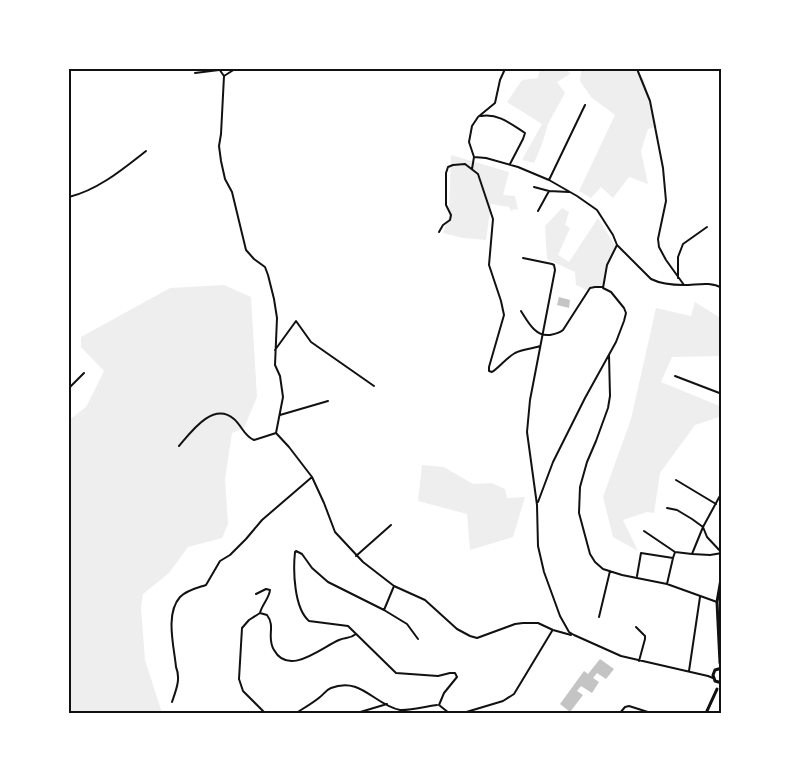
<svg xmlns="http://www.w3.org/2000/svg" width="791" height="782" font-family="'IBM Plex Sans',sans-serif">
	<style>
		.green { fill: #eee }
		.building { fill: #c4c4c4 }
		.lines { fill: none; stroke-linecap: round; stroke-linejoin: round }
		.minor { stroke: #111; stroke-width: 2 }
		.tertiary { stroke: #111; stroke-width: 3 }
		.neatline { fill: none; stroke: #111; stroke-width: 2 }
	</style>
	<rect width="100%" height="100%" fill="#fff"/>
	<path class="green" d="M540,69H567L570,74L557,82L565,93L548,124L542,144L534,163L522,160L542,124L507,102L522,80L538,78Z
		M580,69H634L644,79L657,127L648,129L641,151L648,184L629,177L613,198L601,187L591,198L579,191L615,115L591,97L580,81L581,72Z
		M451,155L509,172L503,195L515,196L518,210L514,209L511,211L509,207L491,204L486,240L463,238L443,233L449,216Z
		M562,208L569,212L565,225L570,228L558,255L569,262L598,218L616,247L607,265L605,284L587,290L576,285L575,272L547,259L545,226Z
		M224,285L251,297L257,397L244,428L232,433L225,479L228,524L222,538L188,547L169,573L143,594L141,608L145,660L162,713H69V420L86,407L104,371L81,347V337L170,288Z
		M695,302L722,319V349L719,356L672,357L661,382L722,407V416L695,425L660,473L654,513L647,512L623,520L638,551L613,537L603,497L631,419L656,308L691,316Z
		M422,465L444,467L473,484L492,483L505,489L507,498L525,497L513,537L470,550L467,514L418,501Z"/>
	<path class="building" d="M559,297L570,300L569,308L557,305Z
		M600,659L614,669L606,679L597,673L593,678L599,682L592,693L581,686L577,691L583,695L570,712L560,704L584,671L588,674Z"/>
	<g class="lines">
		<path class="minor" d="M219,69L224,76L221,134L219,146L221,161L225,179L232,192L246,250L254,259L265,267L268,275L274,299L277,318L275,365L280,376L283,397L276,433
			M637,69L650,101L663,168L666,201L658,239L659,247L666,260L684,285
			M195,73L219,70
			M224,76L235,69
			M481,116C498,113 511,124 525,133L523,139L510,164
			M474,157L486,158L518,167L549,180L577,196L597,210L613,235L617,245L651,279C661,284 673,285 684,285C697,285 710,281 722,288
			M472,169L474,157L469,142L472,126L478,117L495,103L500,80L505,69
			M549,180L585,105
			M534,187L549,191L569,192
			M69,197C98,190 123,169 146,151
			M538,211L549,191
			M439,232L443,225L450,220L451,215L446,205V173L448,167L453,165L465,164L478,174L493,219L489,265L501,301L504,315L489,367V371L492,372C500,367 506,358 515,353C523,349 532,349 540,346
			M523,258L552,264L554,265L555,270L530,400L527,432L537,505L538,546L544,572L560,616L569,632L574,635L621,656L708,676L713,678
			M678,278V257L683,244L707,227
			M521,311C528,322 535,336 549,335C555,334 558,334 563,330L590,288L595,287H602
			M275,350L296,321L311,342L374,386
			M609,355L610,396L608,408L596,441L587,462L580,487L579,513L590,554L595,562L603,569L622,575L667,584L717,602
			M675,376L722,394
			M69,388L84,373
			M280,415L328,401
			M276,433L289,447L312,477L324,503L335,532L363,562L394,586L425,600L457,629L470,636L477,638L515,624L523,623H538L553,630L571,635
			M179,446C191,432 213,401 234,419C242,426 244,436 254,440L276,433
			M676,480L716,504
			M722,492L703,527L692,554L710,555L722,553
			M538,502L553,462L585,398L616,342L624,321L626,313L624,308L611,292L603,288L607,265L617,245
			M667,508L677,510L692,519L703,527L707,537L722,553
			M644,531L675,552
			M356,556L391,525
			M673,558L675,552L692,554
			M637,576L641,553L673,558L667,584
			M394,586L384,610L328,582L312,568L302,554L296,551L295,552C293,571 294,608 309,621L348,626L396,673L438,676L450,673H455L457,677L444,693L439,705L449,713
			M256,594L266,589L270,590C269,599 262,604 260,613
			M384,610L407,624L418,639
			M599,617L610,571
			M636,627L645,636V639L639,661
			M689,671L700,597
			M172,702C176,690 181,679 176,667C174,646 165,614 180,597C187,590 197,588 206,585L220,561L230,555L246,539L262,520L312,477
			M265,713L243,691L239,679L242,628L249,620L260,613L267,615C276,627 266,637 274,650C289,677 322,647 339,640C346,637 350,639 356,634
			M296,713C304,708 313,703 320,697C324,694 326,690 331,688C361,676 374,705 400,710C407,711 429,706 437,705
			M357,713L387,704
			M463,713L503,701L514,694L552,631
			M620,713L625,707L629,706L651,713"/>
		<path class="tertiary" d="M720,663L717,602L722,573
			M722,668L715,670L713,675L715,681L722,683
			M706,713L717,689"/>
	</g>
	<rect width="791" height="782" fill="none" stroke="#ffffff" stroke-width="141"/>
	<rect x="70" y="70" width="650" height="642" class="neatline"/>
</svg>
